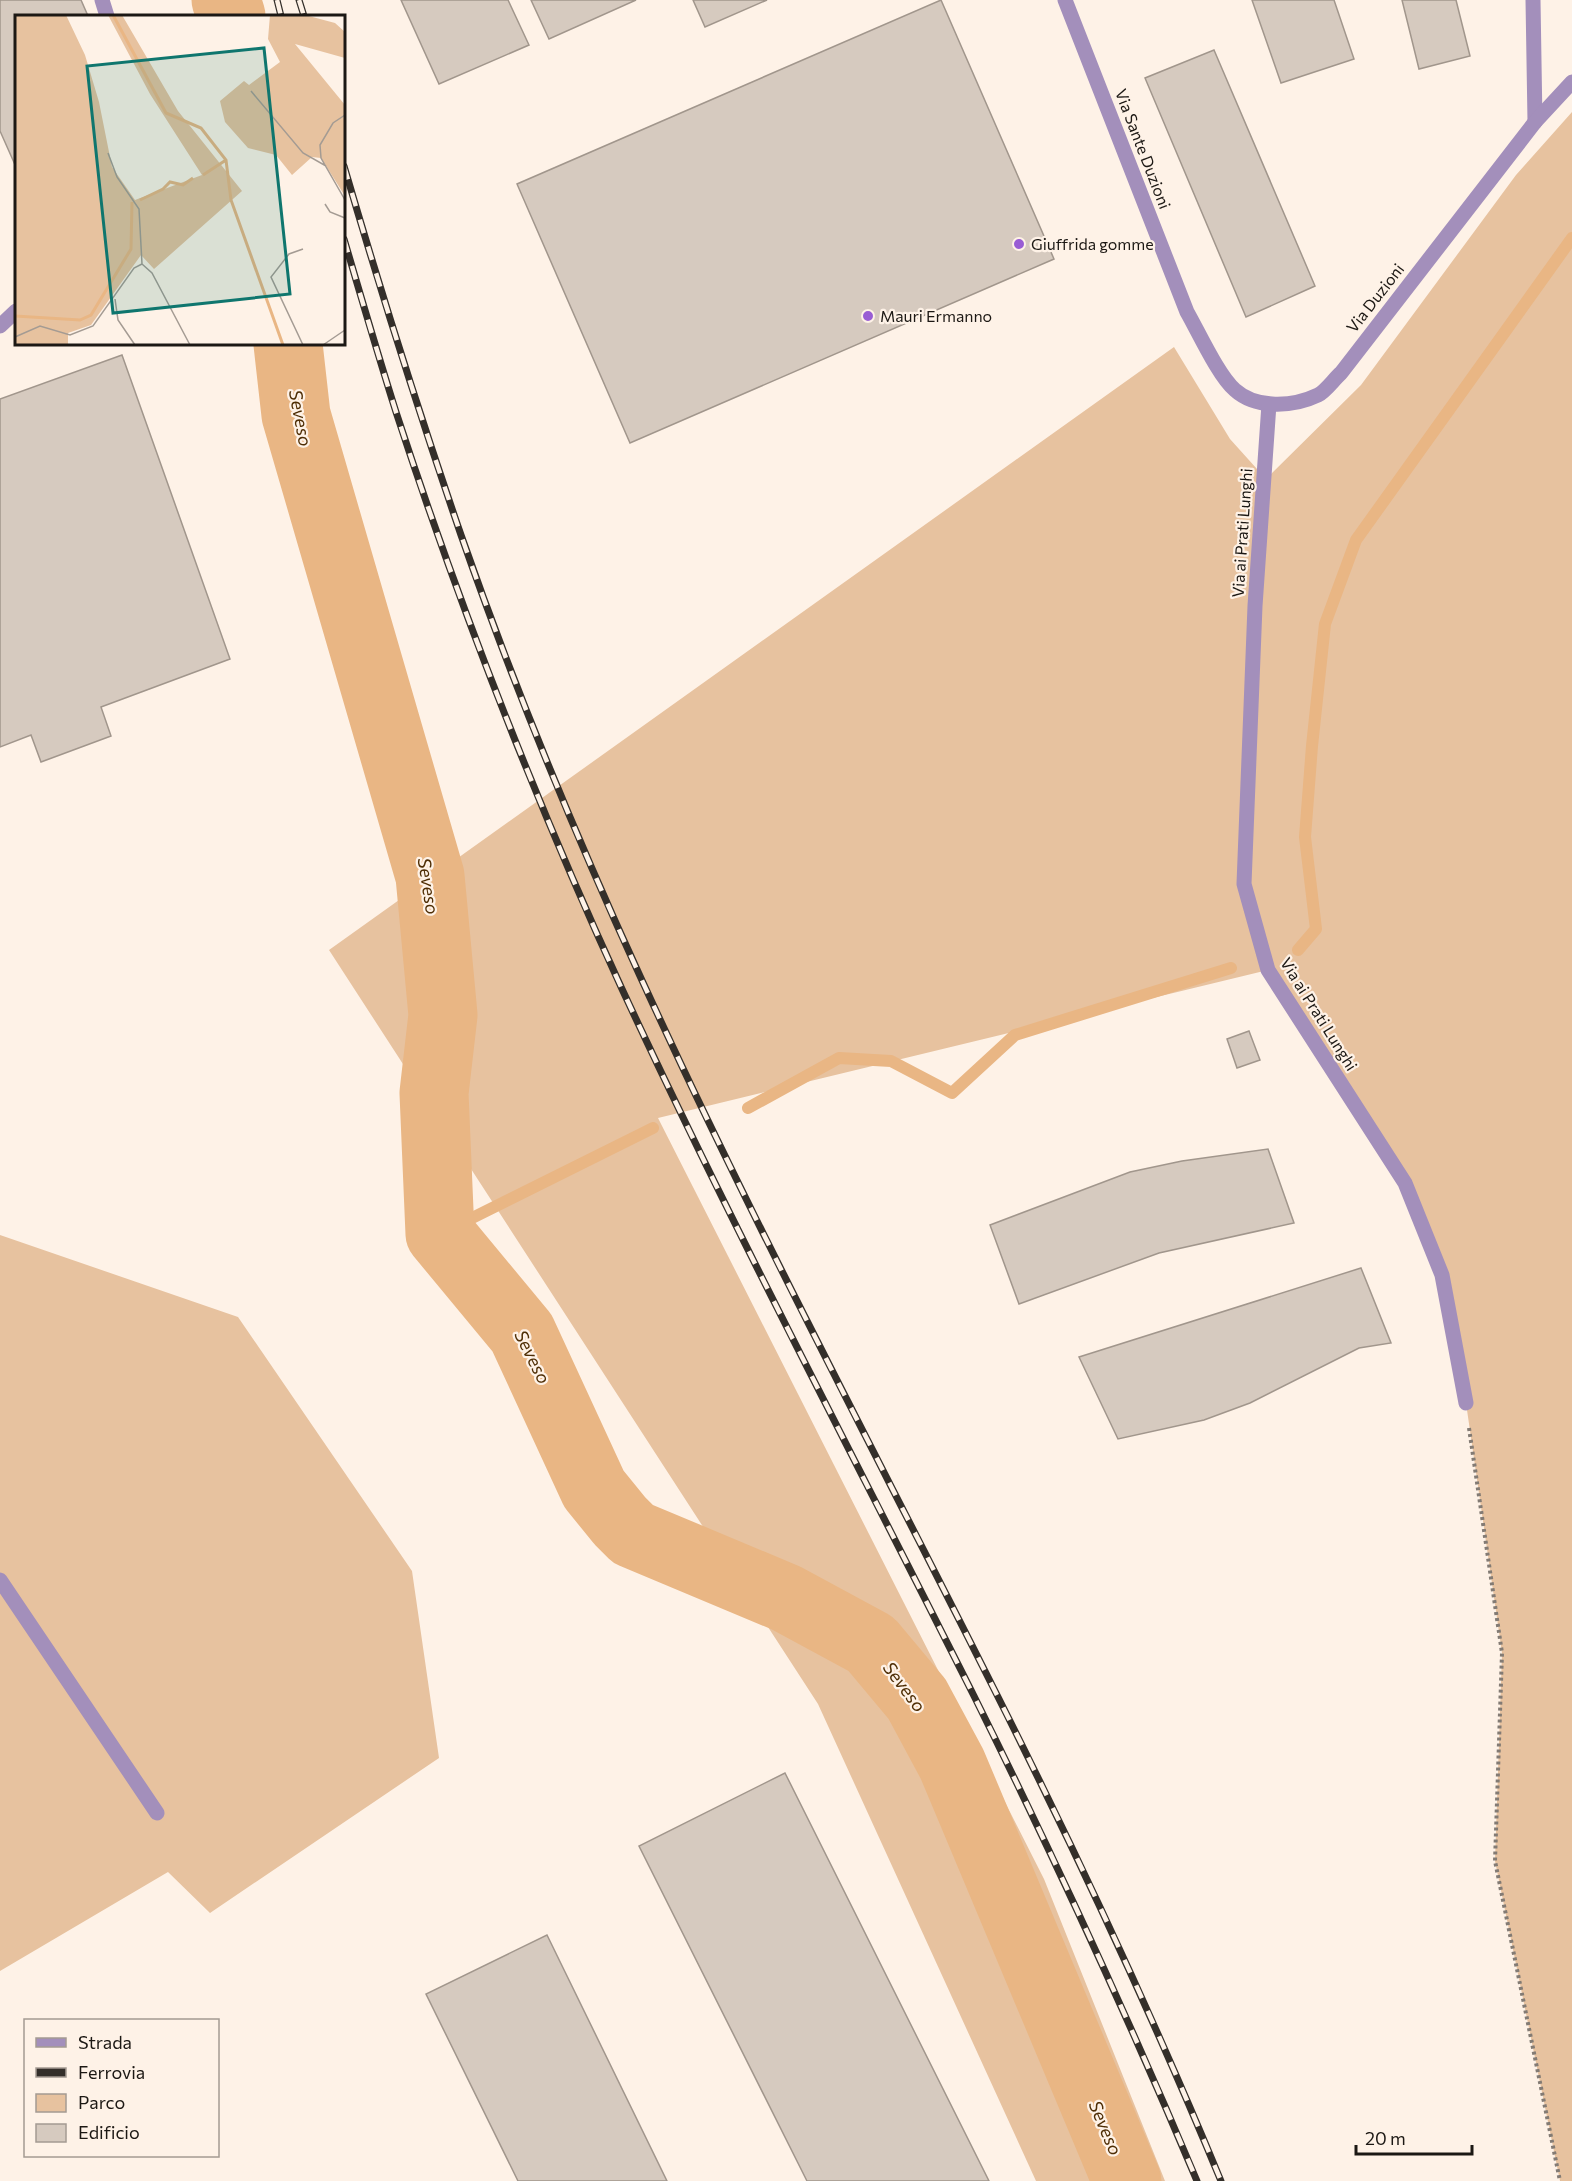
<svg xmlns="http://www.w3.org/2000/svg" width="1572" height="2181" font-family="Commissioner,sans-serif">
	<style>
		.green { fill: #e7c29f }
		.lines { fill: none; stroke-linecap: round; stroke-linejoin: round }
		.stream { stroke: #e9b684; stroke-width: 12 }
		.river { stroke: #e9b684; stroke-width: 69 }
		.building { fill: #d6cabf; stroke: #a1968c; stroke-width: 1.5 }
		.path { stroke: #837b74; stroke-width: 4; stroke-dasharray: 3 3; stroke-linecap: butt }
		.service { stroke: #a38fbb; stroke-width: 15 }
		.minor { stroke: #a38fbb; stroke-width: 15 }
		.rail-casing { stroke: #342f2a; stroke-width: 7 }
		.rail { stroke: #fef2e7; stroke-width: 4.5; stroke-dasharray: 14; stroke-linecap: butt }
		.poi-dot { fill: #995dd4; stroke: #fef2e7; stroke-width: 2 }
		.labels { text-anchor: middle; stroke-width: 4.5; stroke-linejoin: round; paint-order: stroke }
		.street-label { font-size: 16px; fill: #1c1814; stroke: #fef2e7 }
		.poi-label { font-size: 16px; fill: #1c1814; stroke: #fef2e7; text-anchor: start }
		.water-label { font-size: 18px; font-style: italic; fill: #4f2e05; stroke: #fef2e7 }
		.inset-river { fill: none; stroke: #e9b684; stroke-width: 3 }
		.inset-road { fill: none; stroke: #a49b93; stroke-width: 1.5 }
		.view { fill: #0f766e; fill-opacity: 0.15; stroke: #0f766e; stroke-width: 3 }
		.inset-edge { fill: none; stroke: #1c1814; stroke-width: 3 }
	</style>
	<rect width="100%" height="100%" fill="#fef2e7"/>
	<path class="green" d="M1572,112V2181H1560L1495,1861L1502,1653L1466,1403L1442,1275L1405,1183L1268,970L658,1118L1044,1879L1165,2181H1036L818,1704L329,950L1174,347L1230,439L1266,479L1361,385L1516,175Z
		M0,1235L238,1317L412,1571L439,1758L210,1913L168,1872L0,1971Z"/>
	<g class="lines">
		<path class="stream" d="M1298,950L1316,929L1305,837L1312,746L1325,624L1356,540L1572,238
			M748,1108L839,1058L891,1061L952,1093L1015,1035L1231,968
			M440,1234L653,1128"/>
		<path class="river" d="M226,0L231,16
			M288,344L296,415L430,876L443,1015L434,1093L440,1234L522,1333L594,1489L620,1521L633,1534L786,1598L871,1644L917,1699L952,1764L1127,2181"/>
	</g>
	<path class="building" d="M0,0H81L88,16H16V167L0,131Z
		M401,0H508L529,45L439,84Z
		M531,0H636L549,39Z
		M693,0H767L705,27Z
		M941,0L1054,259L630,443L517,184Z
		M1252,0H1334L1354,59L1281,83Z
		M1402,0H1456L1470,56L1419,69Z
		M1214,50L1315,286L1246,317L1145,78Z
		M122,355L230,659L101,707L111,736L41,762L31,735L0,747V399Z
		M1249,1031L1260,1060L1237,1068L1227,1039Z
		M1268,1149L1294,1223L1159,1253L1019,1304L990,1225L1130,1172L1182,1161Z
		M1361,1268L1391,1343L1359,1348L1250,1403L1204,1420L1118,1439L1079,1357Z
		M785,1773L989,2181H807L639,1846Z
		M547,1935L667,2181H518L426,1994Z"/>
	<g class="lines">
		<path class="path" d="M1469,1428L1502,1653L1495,1861L1560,2181"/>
		<path class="service" d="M102,0L107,16
			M1533,0L1535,122
			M0,326L16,311"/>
		<path class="minor" d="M1065,0L1187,312C1198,331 1219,377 1235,390C1256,409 1293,407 1318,395C1326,391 1334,379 1341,373L1535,122L1572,82
			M1269,404L1255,606L1244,884L1268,970L1405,1183L1442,1275L1466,1403
			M0,1580L157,1813"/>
		<g class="rail-casing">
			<path id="rail" d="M277,0L281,16
				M299,0L304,16
				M344,166C380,289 419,413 461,535C513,684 574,832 640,976C750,1217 875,1452 994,1689C1075,1850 1152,2014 1221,2181
				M344,239C361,297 378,355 396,412C460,608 536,802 622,989C733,1228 856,1461 974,1696C1053,1855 1128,2017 1197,2181"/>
		</g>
		<use href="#rail" class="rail"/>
	</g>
	<g class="poi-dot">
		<circle cx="1019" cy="244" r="6"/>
		<circle cx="868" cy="316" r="6"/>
	</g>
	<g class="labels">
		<g class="street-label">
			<text transform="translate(1143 149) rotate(69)" y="6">Via Sante Duzioni</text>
			<text transform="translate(1375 298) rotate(-52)" y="6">Via Duzioni</text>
			<text transform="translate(1242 533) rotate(-86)" y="6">Via ai Prati Lunghi</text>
			<text transform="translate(1319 1014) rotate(58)" y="6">Via ai Prati Lunghi</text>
		</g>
		<g class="poi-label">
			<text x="1031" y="250">Giuffrida gomme</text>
			<text x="880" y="322">Mauri Ermanno</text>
		</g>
		<g class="water-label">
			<text transform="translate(300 418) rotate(79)" y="6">Seveso</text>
			<text transform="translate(428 886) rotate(81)" y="6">Seveso</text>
			<text transform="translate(532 1357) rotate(63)" y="6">Seveso</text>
			<text transform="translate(904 1687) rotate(53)" y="6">Seveso</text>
			<text transform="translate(1105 2128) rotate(67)" y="6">Seveso</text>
		</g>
	</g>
	<g transform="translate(15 15)">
		<rect width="330" height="330" fill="#fef2e7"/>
		<path d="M0,0H51L70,40L84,87L97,152L120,185L187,160L135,79L93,0H107L163,96L227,176L139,254L126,240L76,310L53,318V330H0ZM255,0H290L320,8L330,17V43L280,29L330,90V181L306,143L297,142L277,160L261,140L233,133L210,107L205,86L229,66L234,70L265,47L253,24Z" fill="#e7c29f"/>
		<path class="inset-river" d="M98,0L151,98L186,113L211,145L216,185L268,330M188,160L211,145M125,185L148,174L155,167L168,170L178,163M0,301L65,305L76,300L116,234L117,187"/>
		<path class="inset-road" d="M236,76L288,138L311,151M330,100L318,108L305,130L306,143L330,185M93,138L102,162L124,194L127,249M310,189L315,197L330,203M127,249L137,258L175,330M100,284L103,305L120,330M0,322L25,311L55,320L78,311L119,253L127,249M288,330L256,262L274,239L288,234M308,330L330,315"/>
		<path class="view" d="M249,33L275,279L98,298L72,51Z"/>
		<rect width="330" height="330" class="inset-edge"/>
	</g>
	<rect x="24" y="2019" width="195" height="138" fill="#fef2e7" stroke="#a49b93" stroke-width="1.5"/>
	<rect x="36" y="2038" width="30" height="9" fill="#a38fbb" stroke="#a49b93" stroke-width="1.5"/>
	<text x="78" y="2049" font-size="18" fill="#1c1814">Strada</text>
	<rect x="36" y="2068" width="30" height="9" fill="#342f2a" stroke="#a49b93" stroke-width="1.5"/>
	<text x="78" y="2079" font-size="18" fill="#1c1814">Ferrovia</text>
	<rect x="36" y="2094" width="30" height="18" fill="#e7c29f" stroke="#a49b93" stroke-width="1.5"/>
	<text x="78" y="2109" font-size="18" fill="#1c1814">Parco</text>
	<rect x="36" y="2124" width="30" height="18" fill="#d6cabf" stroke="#a49b93" stroke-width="1.5"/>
	<text x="78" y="2139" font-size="18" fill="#1c1814">Edificio</text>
	<path d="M1356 2145v9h116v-9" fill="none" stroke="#1c1814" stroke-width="3"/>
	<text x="1365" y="2145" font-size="18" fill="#1c1814" stroke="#fef2e7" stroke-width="4.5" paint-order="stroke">20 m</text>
</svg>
